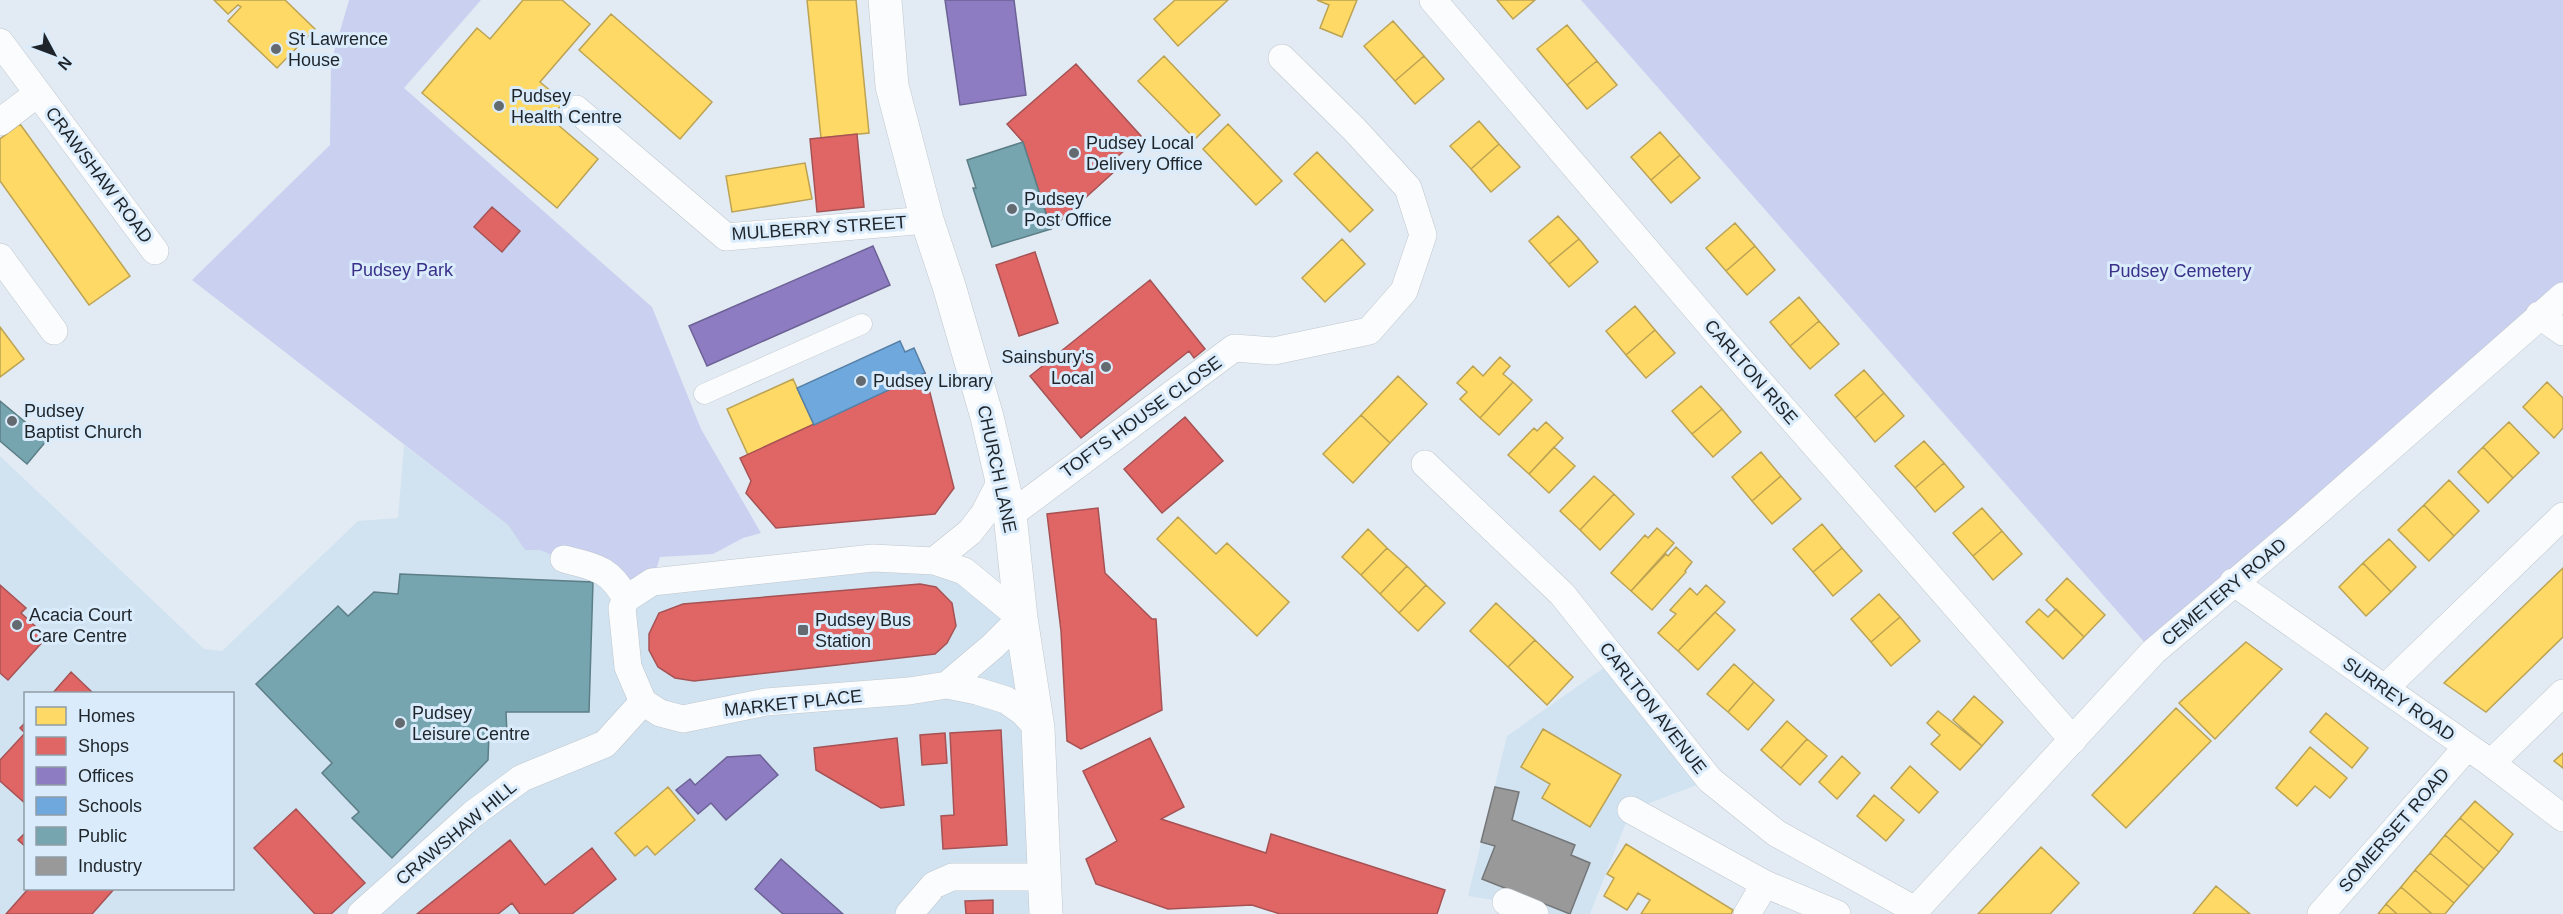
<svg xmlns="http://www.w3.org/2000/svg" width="2563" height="914" font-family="Helvetica,sans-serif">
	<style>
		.built { fill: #d1e3f1; fill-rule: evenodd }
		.green { fill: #cad0f0 }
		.homes { fill: #ffd966; stroke: #bca354; stroke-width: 1.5 }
		.shops { fill: #e06666; stroke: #a65254; stroke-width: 1.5 }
		.offices { fill: #8e7cc3; stroke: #6c6295; stroke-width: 1.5 }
		.schools { fill: #6fa8dc; stroke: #5780a7; stroke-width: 1.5 }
		.public { fill: #76a5af; stroke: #5c7e87; stroke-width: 1.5 }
		.industry { fill: #999; stroke: #747678; stroke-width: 1.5 }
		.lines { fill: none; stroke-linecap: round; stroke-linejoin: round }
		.pedestrian-casing { stroke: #c0c7ce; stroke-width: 21 }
		.minor-casing { stroke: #c0c7ce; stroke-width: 28 }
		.secondary-casing { stroke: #c0c7ce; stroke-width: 34 }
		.pedestrian { stroke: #fbfcfd; stroke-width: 20 }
		.minor { stroke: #fbfcfd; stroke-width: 27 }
		.secondary { stroke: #fbfcfd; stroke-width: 33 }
		.poi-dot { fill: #636a70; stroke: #daecfb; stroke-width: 2 }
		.labels { text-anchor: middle; stroke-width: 6; stroke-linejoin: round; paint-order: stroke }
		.poi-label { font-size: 18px; fill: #1e242a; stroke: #daecfb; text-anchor: start }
		.street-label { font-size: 18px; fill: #1e242a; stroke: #daecfb }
		.park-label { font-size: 18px; fill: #3a308a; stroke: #daecfb }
	</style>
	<rect width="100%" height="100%" fill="#e2ebf3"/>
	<path class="built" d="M404,445L508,525L525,550H540L609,574L934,561L1021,618L1046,914H0V456L204,649L222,651L358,521L398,518ZM26,694H232V888H26Z
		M1615,660L1710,780L1631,810L1590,914H1535L1506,902L1468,896L1507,736Z"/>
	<path class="green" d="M349,0H481L404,88L652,307L701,429L761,533L743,538L713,554L660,557L652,582L637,590L540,550H525L508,525L192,280L330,145L331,62Z
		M1581,0H2563V296L2153,652Z"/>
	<path class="homes" d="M214,0H285L315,29L277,68L228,21L241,7L238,5L228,14Z
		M523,0H562L590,24L540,82L564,102L550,118L598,159L557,208L422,93L477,28L490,39Z
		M807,0H856L869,133L821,138Z
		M1175,0H1228L1178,46L1154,19Z
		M1317,0H1357L1342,37L1320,28L1329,5Z
		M1497,0H1535L1513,19Z
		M611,14L712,102L680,139L579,50Z
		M1393,21L1424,56L1395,81L1364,46Z
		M1567,25L1597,61L1567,85L1537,49Z
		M1164,56L1220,115L1195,139L1138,81Z
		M1424,56L1444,79L1415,104L1395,81Z
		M1597,61L1617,85L1587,109L1567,85Z
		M1479,121L1499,144L1471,169L1450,146Z
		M20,124L130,276L89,305L0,181V139Z
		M1228,124L1282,181L1256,205L1203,149Z
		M1660,132L1680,155L1651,180L1631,157Z
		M1499,144L1520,167L1491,192L1471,169Z
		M1317,152L1373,210L1350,232L1294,174Z
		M1680,155L1700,178L1671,203L1651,180Z
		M805,163L812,199L732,212L726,176Z
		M1558,216L1579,239L1549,264L1529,241Z
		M1735,223L1755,246L1726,271L1706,248Z
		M1342,239L1365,264L1325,302L1302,278Z
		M1579,239L1598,262L1569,287L1549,264Z
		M1755,246L1775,270L1747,295L1726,271Z
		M1799,297L1819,321L1790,346L1770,322Z
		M1635,306L1655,330L1626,355L1606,331Z
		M1819,321L1839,344L1810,369L1790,346Z
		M0,327L24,359L0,377Z
		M1655,330L1675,353L1646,378L1626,355Z
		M1500,357L1510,366L1503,374L1513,382L1480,418L1460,399L1467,392L1457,383L1473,366L1483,376Z
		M1864,370L1884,393L1855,418L1835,395Z
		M1398,376L1427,404L1390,443L1361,415Z
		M793,379L814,425L748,455L727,409Z
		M1513,382L1532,400L1499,435L1480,418Z
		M2547,382L2563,398V428L2554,438L2523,407Z
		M1701,386L1722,409L1692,434L1672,411Z
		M1884,393L1904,416L1875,442L1855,418Z
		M1722,409L1741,432L1713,457L1692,434Z
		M1361,415L1390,443L1353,483L1323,454Z
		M1546,422L1563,438L1529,474L1508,455L1534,428L1537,431Z
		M2509,422L2539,453L2513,478L2483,447Z
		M1924,441L1944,463L1915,488L1895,466Z
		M1554,447L1575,466L1549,493L1529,474Z
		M2483,447L2513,478L2488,503L2458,472Z
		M1761,452L1781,476L1752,501L1732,477Z
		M1944,463L1964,487L1935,512L1915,488Z
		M1594,476L1614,494L1580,530L1560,511Z
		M1781,476L1801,499L1772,524L1752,501Z
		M2449,480L2479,511L2454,536L2424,505Z
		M1614,494L1634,514L1600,550L1580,530Z
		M2424,505L2454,536L2429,561L2398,530Z
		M1982,508L2002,531L1973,556L1953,533Z
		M1178,517L1216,554L1227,543L1289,602L1257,636L1157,539Z
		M1822,524L1842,548L1813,572L1793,549Z
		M1657,528L1674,543L1631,591L1611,573L1645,535L1648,538Z
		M1368,529L1387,548L1361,575L1342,557Z
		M2002,531L2022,554L1993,580L1973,556Z
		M2389,539L2416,567L2391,592L2363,563Z
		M1676,547L1692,562L1685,571L1686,572L1652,610L1631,591L1666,554L1668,556Z
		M1387,548L1407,566L1380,594L1361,575Z
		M1842,548L1862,571L1833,596L1813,572Z
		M2363,563L2391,592L2366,616L2339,587Z
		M1407,566L1426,585L1399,613L1380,594Z
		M2563,568V637L2486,712L2444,683Z
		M2067,578L2105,615L2084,637L2046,600Z
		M1426,585L1445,603L1418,631L1399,613Z
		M1706,585L1725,602L1678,651L1658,633L1676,614L1670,610L1690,588L1697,595Z
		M1879,594L1900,617L1871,642L1851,619Z
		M1496,603L1535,640L1508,667L1470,631Z
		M2039,609L2048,617L2056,609L2084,637L2063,659L2026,622Z
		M1715,612L1735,630L1698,670L1678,651Z
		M1900,617L1920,641L1891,666L1871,642Z
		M1535,640L1573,677L1547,705L1508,667Z
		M2246,642L2282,669L2215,739L2179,703Z
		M1734,664L1754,682L1728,712L1707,694Z
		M1754,682L1774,700L1748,730L1728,712Z
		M1974,696L2003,722L1982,746L1953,720Z
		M2176,708L2211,741L2126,828L2092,795Z
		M1938,711L1982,746L1960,770L1931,744L1940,735L1927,723Z
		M2326,713L2368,748L2352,768L2310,732Z
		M1787,721L1807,739L1781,768L1761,750Z
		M1543,729L1621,775L1590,827L1542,798L1550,784L1521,767Z
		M1807,739L1827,756L1800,785L1781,768Z
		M2310,747L2347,778L2330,798L2315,786L2297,806L2276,788Z
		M2563,753V768L2554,761Z
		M1842,756L1860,773L1837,799L1819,782Z
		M1910,766L1938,792L1919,813L1891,788Z
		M668,787L695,820L655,855L647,846L635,856L615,833Z
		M1874,795L1904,820L1886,841L1857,816Z
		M2475,801L2513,834L2499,852L2460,818Z
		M2460,818L2499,852L2484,869L2445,835Z
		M2445,835L2484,869L2469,886L2430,853Z
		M1626,844L1733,910L1731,914H1641L1650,900L1638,893L1627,910L1604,896L1614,878L1607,874Z
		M2041,847L2079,883L2050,914H1978Z
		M2430,853L2469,886L2454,903L2415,870Z
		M2415,870L2454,903L2445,914H2432L2401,887Z
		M2216,886L2250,914H2193Z
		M2401,887L2432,914H2397L2386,904Z
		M2386,904L2397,914H2378Z"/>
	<path class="shops" d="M1076,64L1141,136L1109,164L1116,170L1051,229L1023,142L1007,124Z
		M857,134L864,207L817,212L810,139Z
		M492,207L520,231L502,252L474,227Z
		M1035,252L1058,323L1019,336L996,265Z
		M1150,280L1205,349L1194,358L1189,351L1081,438L1030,376Z
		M925,373L954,488L935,514L776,528L746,493L751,481L740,458Z
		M1185,417L1223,461L1162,513L1124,469Z
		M1098,508L1105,573L1152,619H1156L1162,710L1081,749L1067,741L1061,631L1047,514Z
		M920,584L936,587L952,603L956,626L947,643L935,654L694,681L675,678L658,667L649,650V634L659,613L683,604Z
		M0,585L26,608L21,613L47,637L8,680L0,673Z
		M71,672L94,694H52Z
		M26,722V804L0,781V760L25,733L20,728Z
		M1001,730L1007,845L943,849L941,816L954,815L950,733Z
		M945,733L947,763L922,765L920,735Z
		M897,738L904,805L881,808L816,770L814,748Z
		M1150,738L1184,807L1161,819L1266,853L1271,834L1445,890L1437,914H1280L1252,905L1168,909L1096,884L1086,859L1117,841L1083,771Z
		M296,809L365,883L331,914H315L254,848Z
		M26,832V847L18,840Z
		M510,840L545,885L592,848L616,879L572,914H520L512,903L498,914H417Z
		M29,888H115L92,914H6Z
		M993,900V914H966L965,901Z"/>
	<path class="offices" d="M945,0H1014L1026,95L960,105Z
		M873,246L890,285L707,366L689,326Z
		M760,755L778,775L726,820L711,803L698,814L676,790L690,779L695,785L727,757Z
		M781,859L843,914H783L755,889Z"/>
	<path class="schools" d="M900,341L905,352L914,348L925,373L814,425L797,388Z"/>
	<path class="public" d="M1023,142L1051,229L992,247L973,188H976L967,160Z
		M0,401L47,440L27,464L0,441Z
		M400,574L593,582L589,712H506L507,734L489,733L488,760L392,858L352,818L359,812L322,773L332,763L256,684L338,606L348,616L374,592L398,594Z"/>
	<path class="industry" d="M1495,787L1519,792L1512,820L1575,845L1571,855L1590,863L1570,914L1482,879L1495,846L1481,842Z"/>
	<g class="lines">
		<g class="pedestrian-casing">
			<path id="pedestrian" d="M704,394L862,324"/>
		</g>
		<g class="minor-casing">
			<path id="minor" d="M1433,0L1723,340L2073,740
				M0,42L155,251
				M576,109L726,237L927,220
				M0,122L37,94
				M0,257L54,331
				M2539,315L2563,332
				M1425,464L1562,594L1710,780L1776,833L1915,910
				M1010,515L1234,348L1274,351L1369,331L1404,291L1423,235L1408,188L1354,129L1282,58
				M564,559C595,567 610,568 626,599
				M934,561L970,532L984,514L1002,479
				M2233,582L2491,763L2563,818
				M947,685L993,646L1021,618L964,571L934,561L873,558L652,582L626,599L622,608L628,667L643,702L660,713L683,719L766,702L909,691L947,685L977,691L1006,700L1023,712L1038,728
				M2385,688L2563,516
				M2491,763L2563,693
				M1631,810L1765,884L1837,914
				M1506,902L1535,914
				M361,914L473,814L522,778L605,744L643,702
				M909,914L934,885L952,877H1043
				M1747,914L1765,884
				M1912,914L2153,652L2298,529L2563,296
				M2321,914L2467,747"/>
		</g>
		<g class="secondary-casing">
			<path id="secondary" d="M885,0L892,86L927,220L949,286L987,417L1010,515L1021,618L1038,728L1046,914"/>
		</g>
		<use href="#pedestrian" class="pedestrian"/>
		<use href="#minor" class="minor"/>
		<use href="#secondary" class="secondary"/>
	</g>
	<g class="poi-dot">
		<circle cx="276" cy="49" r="6"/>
		<circle cx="499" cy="106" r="6"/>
		<circle cx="1074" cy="153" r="6"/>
		<circle cx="1012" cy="209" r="6"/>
		<circle cx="1106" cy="367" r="6"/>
		<circle cx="861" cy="381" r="6"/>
		<circle cx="12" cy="421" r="6"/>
		<circle cx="17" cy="625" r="6"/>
		<rect x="797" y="624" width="12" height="12" rx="3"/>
		<circle cx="400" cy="723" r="6"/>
	</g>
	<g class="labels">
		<g class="poi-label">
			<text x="288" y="45">St Lawrence<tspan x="288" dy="21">House</tspan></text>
			<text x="511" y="102">Pudsey<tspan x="511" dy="21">Health Centre</tspan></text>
			<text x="1086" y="149">Pudsey Local<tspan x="1086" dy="21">Delivery Office</tspan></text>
			<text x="1024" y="205">Pudsey<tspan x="1024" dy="21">Post Office</tspan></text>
			<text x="1094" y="363" text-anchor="end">Sainsbury's<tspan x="1094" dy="21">Local</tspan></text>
			<text x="873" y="387">Pudsey Library</text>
			<text x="24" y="417">Pudsey<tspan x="24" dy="21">Baptist Church</tspan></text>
			<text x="29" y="621">Acacia Court<tspan x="29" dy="21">Care Centre</tspan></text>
			<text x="815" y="626">Pudsey Bus<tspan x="815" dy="21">Station</tspan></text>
			<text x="412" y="719">Pudsey<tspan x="412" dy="21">Leisure Centre</tspan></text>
		</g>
		<g class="street-label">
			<text transform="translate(99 175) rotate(53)" y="6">CRAWSHAW ROAD</text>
			<text transform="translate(819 228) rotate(-4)" y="6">MULBERRY STREET</text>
			<text transform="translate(1751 372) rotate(49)" y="6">CARLTON RISE</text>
			<text transform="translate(1141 417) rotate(-36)" y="6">TOFTS HOUSE CLOSE</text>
			<text transform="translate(997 469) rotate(78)" y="6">CHURCH LANE</text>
			<text transform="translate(2224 592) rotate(-40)" y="6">CEMETERY ROAD</text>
			<text transform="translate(2399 699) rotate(35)" y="6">SURREY ROAD</text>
			<text transform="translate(793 703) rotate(-6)" y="6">MARKET PLACE</text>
			<text transform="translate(1653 708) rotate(52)" y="6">CARLTON AVENUE</text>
			<text transform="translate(2394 830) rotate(-49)" y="6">SOMERSET ROAD</text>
			<text transform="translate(456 833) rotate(-40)" y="6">CRAWSHAW HILL</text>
		</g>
		<g class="park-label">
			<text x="402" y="276">Pudsey Park</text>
			<text x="2180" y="277">Pudsey Cemetery</text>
		</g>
	</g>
	<rect x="24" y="692" width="210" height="198" fill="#daecfb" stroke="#8f9ca7" stroke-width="1.5"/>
	<rect x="36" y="707" width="30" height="18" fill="#ffd966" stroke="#8f9ca7" stroke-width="1.5"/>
	<text x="78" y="722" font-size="18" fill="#1e242a">Homes</text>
	<rect x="36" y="737" width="30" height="18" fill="#e06666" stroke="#8f9ca7" stroke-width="1.5"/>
	<text x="78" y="752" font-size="18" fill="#1e242a">Shops</text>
	<rect x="36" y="767" width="30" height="18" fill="#8e7cc3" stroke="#8f9ca7" stroke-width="1.5"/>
	<text x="78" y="782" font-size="18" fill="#1e242a">Offices</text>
	<rect x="36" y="797" width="30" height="18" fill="#6fa8dc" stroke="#8f9ca7" stroke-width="1.5"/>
	<text x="78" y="812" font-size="18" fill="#1e242a">Schools</text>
	<rect x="36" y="827" width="30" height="18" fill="#76a5af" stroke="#8f9ca7" stroke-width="1.5"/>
	<text x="78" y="842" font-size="18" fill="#1e242a">Public</text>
	<rect x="36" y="857" width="30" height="18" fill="#999999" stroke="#8f9ca7" stroke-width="1.5"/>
	<text x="78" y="872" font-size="18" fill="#1e242a">Industry</text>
	<g transform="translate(54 54) rotate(131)" stroke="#daecfb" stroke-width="4.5" paint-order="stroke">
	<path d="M0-4.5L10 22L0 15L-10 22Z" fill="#1e242a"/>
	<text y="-9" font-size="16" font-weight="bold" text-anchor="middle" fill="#1e242a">N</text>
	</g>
</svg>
